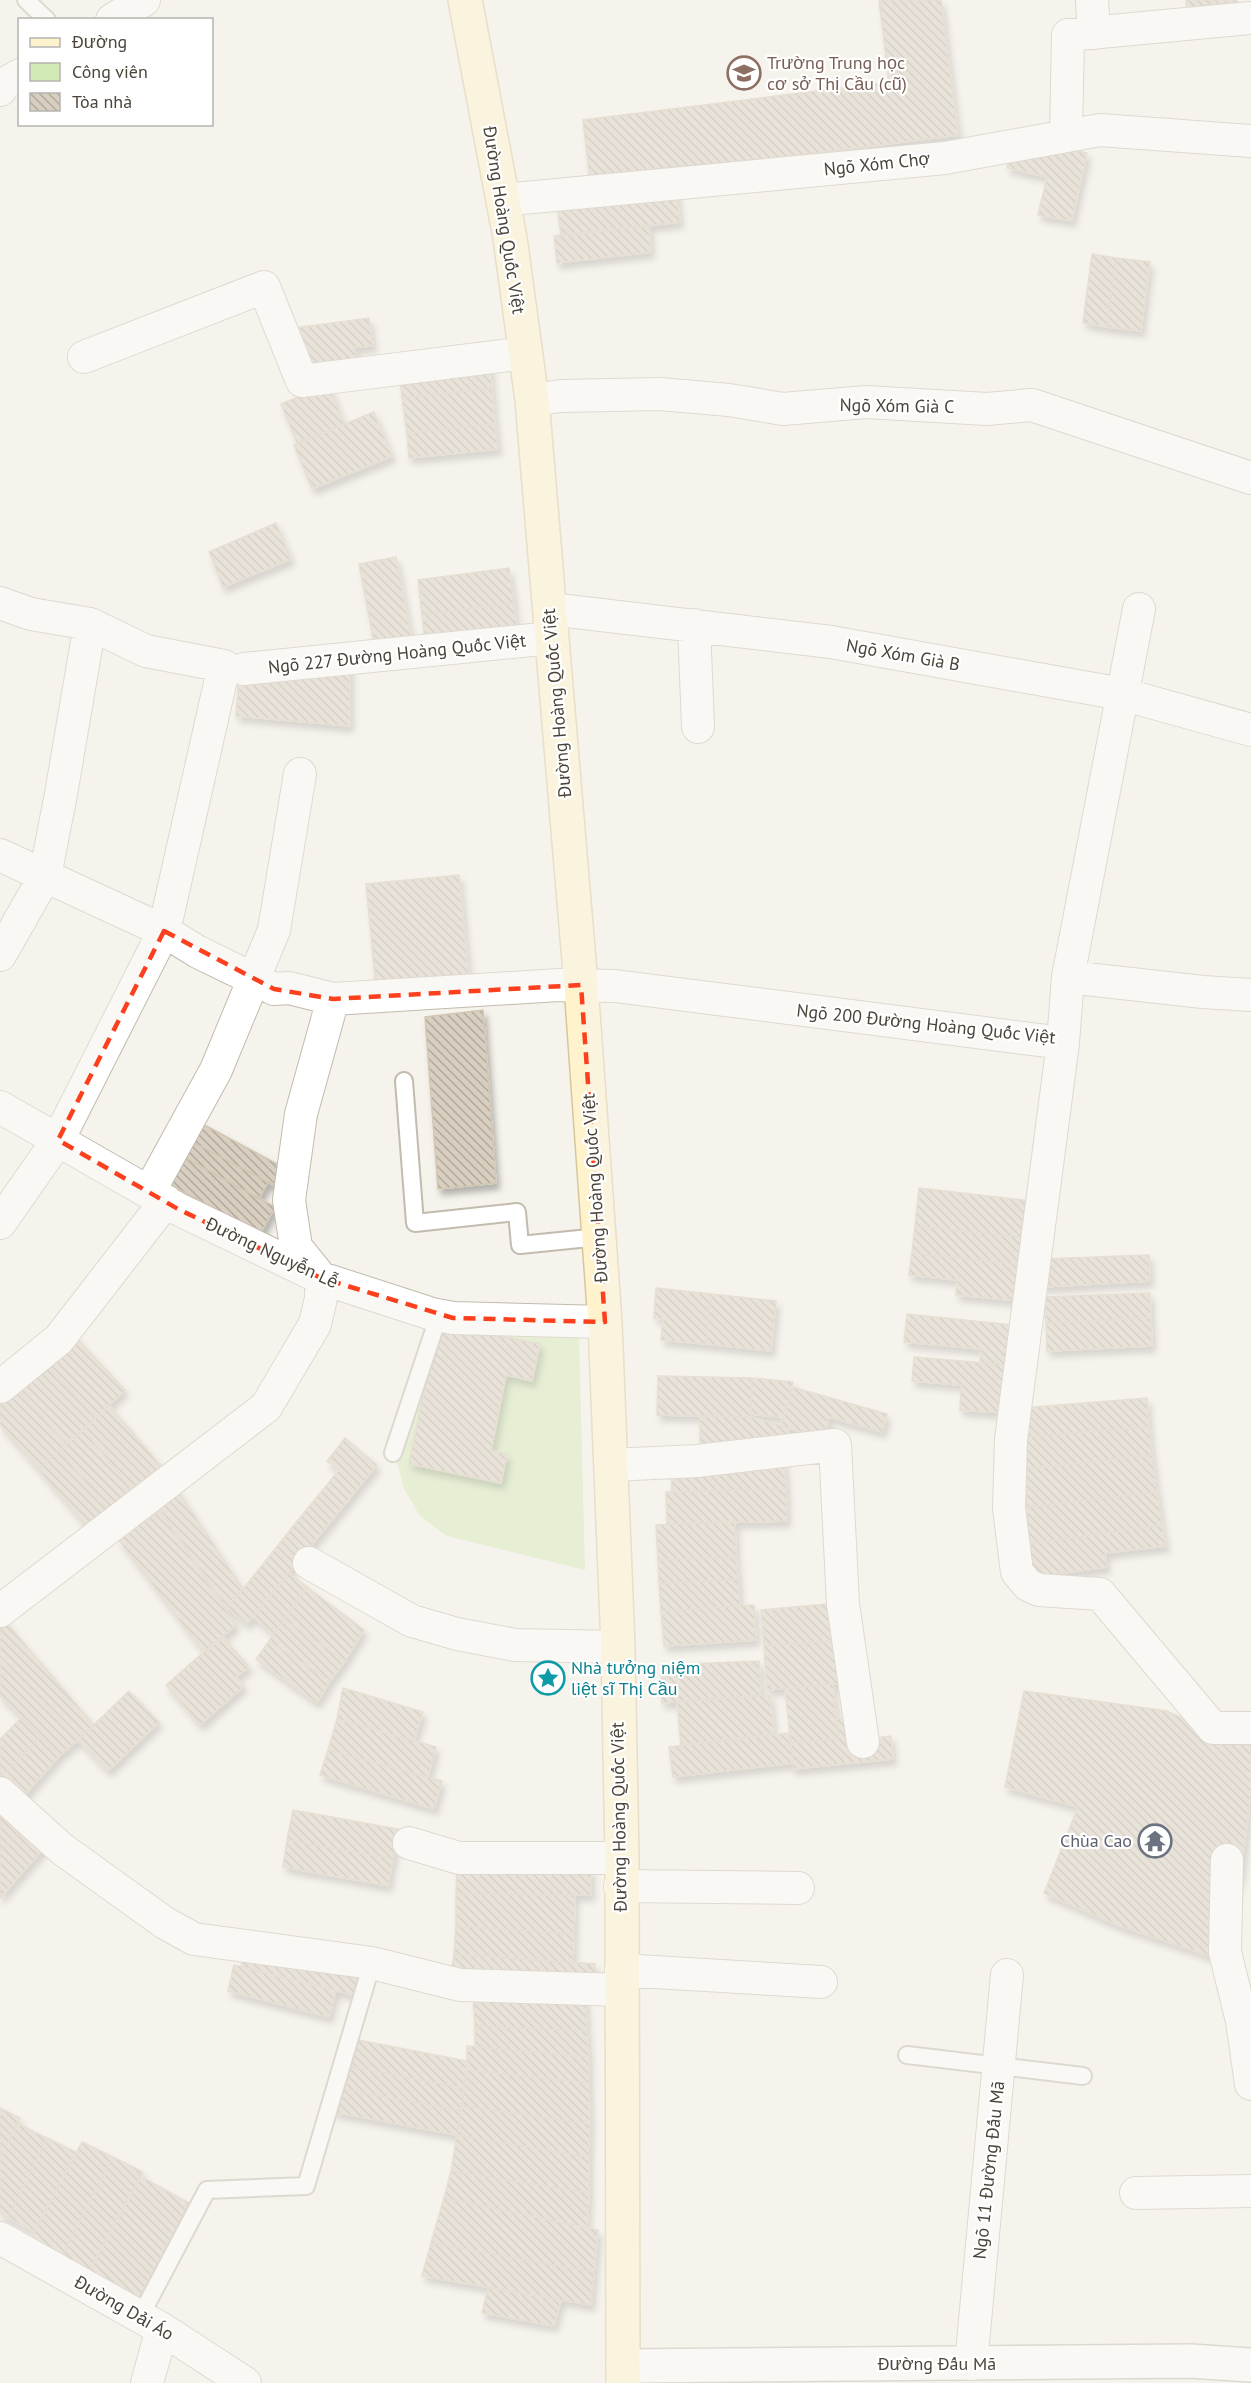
<svg xmlns="http://www.w3.org/2000/svg" width="1251" height="2383" font-family="'PT Sans',sans-serif">
	<style>
		.green { fill: #d2eab5 }
		.building { fill: url(#building-back-hatch); stroke: #d3c7b4; stroke-width: 1.5; filter: url(#shadow) }
		.lines { fill: none; stroke-linecap: round; stroke-linejoin: round }
		.service-casing { stroke: #c2bbae; stroke-width: 20 }
		.minor-casing { stroke: #c2bbae; stroke-width: 34 }
		.tertiary-casing { stroke: #c2bbae; stroke-width: 36 }
		.secondary-casing { stroke: #d6c79b; stroke-width: 36 }
		.service { stroke: #fff; stroke-width: 16 }
		.minor { stroke: #fff; stroke-width: 32 }
		.tertiary { stroke: #fff; stroke-width: 33 }
		.secondary { stroke: #fff3cd; stroke-width: 33 }
		.marked { fill: none; stroke: #fc3f1d; stroke-width: 4.5; stroke-dasharray: 12 8; stroke-linejoin: round }
		.labels { text-anchor: middle; stroke-width: 4.5; stroke-linejoin: round; paint-order: stroke }
		.education-label { font-size: 18px; fill: #785e54; stroke: #fff; text-anchor: start }
		.street-label { font-size: 18px; fill: #4b4439; stroke: #fff }
		.culture-label { font-size: 18px; fill: #0d838f; stroke: #fff; text-anchor: start }
		.worship-label { font-size: 18px; fill: #5b616d; stroke: #fff; text-anchor: end }
	</style>
	<defs>
		<pattern id="building-back-hatch" width="6" height="6" patternUnits="userSpaceOnUse" patternTransform="scale(1.5)"><rect width="6" height="6" fill="#d8cfc1"/><path d="M-1 5l2 2M0 0l6 6M5-1l2 2" fill="none" stroke="#b1aa9e"/></pattern>
		<filter id="shadow"><feDropShadow dx="3.5" dy="6" stdDeviation="3" flood-color="#0004"/></filter>
	</defs>
	<rect width="100%" height="100%" fill="#f6f3ec"/>
	<path class="green" d="M431,1329L579,1336L585,1570L447,1536L420,1516L404,1489L396,1458Z"/>
	<path class="building" d="M879,0H941L958,135L590,181L583,120L889,82Z
		M1186,0H1212V9L1187,11Z
		M1212,0H1237L1238,7L1212,9Z
		M1013,138L1087,153L1072,221L1038,215L1047,177L1007,168Z
		M676,188L680,222L561,236L557,202Z
		M649,225L651,252L557,263L554,236Z
		M1092,254L1116,258L1107,327L1083,323Z
		M1116,258L1150,262L1141,331L1107,327Z
		M369,318L373,346L354,347L359,367L306,374L295,328Z
		M490,365L492,388L402,398L400,374Z
		M329,385L344,424L297,443L281,404Z
		M492,388L495,424L407,433L402,398Z
		M374,412L392,456L312,489L294,445Z
		M495,424L498,449L409,458L407,433Z
		M276,523L291,559L223,587L209,552Z
		M396,557L412,642L375,649L359,564Z
		M509,568L514,603L422,615L418,580Z
		M514,603L517,630L425,642L422,615Z
		M350,666V726L236,716L239,674Z
		M459,875L469,980L376,989L366,884Z
		M483,1010L496,1183L438,1189L425,1017Z
		M195,1120L283,1167L273,1185L185,1138Z
		M185,1138L268,1182L259,1199L177,1153Z
		M177,1153L275,1207L260,1234L162,1180Z
		M919,1188L1031,1201L1027,1238L915,1226Z
		M915,1226L1027,1238L1025,1265L912,1253Z
		M912,1253L1025,1265L1021,1301L956,1295L957,1280L909,1275Z
		M1149,1255L1150,1281L1042,1287L1041,1259Z
		M656,1288L711,1294L706,1344L661,1340L663,1319L654,1318Z
		M1150,1293L1151,1318L1046,1323L1044,1297Z
		M711,1294L776,1301L771,1351L706,1344Z
		M907,1314L1012,1325L1009,1365L980,1362L981,1349L904,1342Z
		M58,1318L125,1390L96,1418L32,1349Z
		M1151,1318L1152,1346L1047,1351L1046,1323Z
		M438,1323L540,1344L532,1381L506,1375L491,1451L507,1454L501,1483L409,1464Z
		M32,1349L96,1418L66,1444L4,1373Z
		M914,1357L1009,1365L1005,1413L960,1410L961,1385L912,1381Z
		M4,1373L66,1444L38,1469L0,1425V1376Z
		M658,1376L752,1378L751,1417L657,1415Z
		M752,1378L793,1382L783,1418L751,1414Z
		M792,1387L887,1414L882,1432L829,1417L823,1438L781,1426Z
		M1147,1398L1149,1427L1024,1437L1022,1408Z
		M109,1405L161,1466L131,1489L84,1430Z
		M700,1416L751,1417L789,1428V1447L700,1452Z
		M1149,1427L1152,1455L1025,1469L1024,1437Z
		M84,1430L131,1489L107,1509L60,1450Z
		M345,1438L377,1465L314,1542L294,1525L339,1470L327,1461Z
		M60,1450L107,1509L85,1525L38,1469Z
		M1152,1455L1157,1492L1027,1507L1025,1469Z
		M784,1461L786,1489L672,1492L671,1463Z
		M175,1486L243,1589L226,1607L154,1501Z
		M786,1489L787,1521L667,1524L666,1492Z
		M1157,1492L1162,1525L1028,1544L1027,1507Z
		M160,1511L236,1625L204,1653L118,1539Z
		M735,1521L736,1557L658,1560L656,1525Z
		M294,1525L314,1542L247,1624L226,1607L243,1589Z
		M1162,1525L1166,1546L1105,1553L1107,1567L1033,1577L1028,1544Z
		M736,1557L738,1579L659,1584L658,1560Z
		M289,1573L307,1587L274,1634L253,1617Z
		M738,1579L740,1606L661,1611L659,1584Z
		M307,1587L364,1630L345,1661L284,1619Z
		M838,1603L841,1640L764,1646L761,1610Z
		M754,1605L756,1640L664,1646L661,1611Z
		M284,1619L345,1661L330,1681L269,1641Z
		M5,1621L94,1725L78,1740L0,1657V1625Z
		M222,1636L249,1667L236,1677L244,1686L200,1725L166,1685Z
		M841,1640L845,1683L767,1690L764,1646Z
		M269,1641L330,1681L317,1703L256,1659Z
		M0,1657L78,1740L60,1755L0,1696Z
		M759,1661L761,1695L662,1703L661,1665Z
		M833,1684L838,1739L791,1743L785,1689Z
		M343,1688L423,1712L414,1741L337,1719Z
		M129,1691L159,1722L108,1771L78,1740Z
		M1024,1691L1167,1711L1197,1725L1251,1738V1789L1241,1874L1213,1957L1120,1926L1044,1893L1078,1807L1005,1787Z
		M770,1695L774,1734L681,1745L677,1702Z
		M21,1718L41,1737L0,1778V1739Z
		M856,1718L858,1740L891,1736L893,1759L793,1769L791,1743L838,1739L837,1719Z
		M337,1719L436,1747L428,1777L328,1750Z
		M789,1733L793,1763L673,1777L669,1747Z
		M41,1737L60,1755L15,1806L0,1778Z
		M328,1750L442,1781L434,1809L320,1775Z
		M0,1804L29,1822L0,1852Z
		M293,1810L398,1829L393,1859L287,1840Z
		M29,1822L53,1838L0,1898V1852Z
		M287,1840L393,1859L388,1886L283,1867Z
		M457,1867L591,1869V1895L456,1894Z
		M456,1894L575,1895L574,1934L456,1926Z
		M456,1926L574,1934L573,1963L454,1954Z
		M248,1939L364,1968L357,1996L241,1967Z
		M454,1954L595,1964V1983L451,1975Z
		M234,1965L336,1990L329,2017L228,1991Z
		M473,1993H585L587,2031L475,2026Z
		M475,2026L587,2031L589,2057L475,2047Z
		M358,2040L467,2061L464,2088L351,2067Z
		M467,2046L589,2057V2083L467,2070Z
		M342,2065L464,2088L461,2111L338,2088Z
		M467,2070L589,2083L590,2124L462,2106Z
		M338,2088L461,2111L457,2135L333,2112Z
		M462,2106L590,2124L589,2157L457,2135Z
		M0,2108L20,2118L0,2159Z
		M18,2124L47,2138L8,2218L0,2214V2159Z
		M457,2135L589,2157V2193L451,2171Z
		M47,2138L76,2152L34,2232L8,2218Z
		M82,2142L113,2157L60,2259L29,2242Z
		M113,2157L143,2172L87,2275L60,2259Z
		M451,2171L589,2193L587,2228L444,2198Z
		M140,2176L189,2203L137,2302L87,2275Z
		M444,2198L598,2230L594,2272L431,2243Z
		M431,2243L594,2272L591,2305L422,2276Z
		M488,2288L561,2300L554,2326L482,2313Z"/>
	<g class="lines">
		<g class="service-casing">
			<path id="service" d="M26,0L47,20
				M404,1081L415,1223L517,1212L520,1245L599,1237
				M393,1453L439,1315
				M907,2055L1083,2076
				M140,2317L207,2190L306,2186L372,1963"/>
		</g>
		<g class="minor-casing">
			<path id="minor" d="M1092,0L1094,33
				M112,20L144,0
				M0,90L6,83L20,75
				M1066,136L1068,35L1251,18
				M503,200L945,158L1100,130L1251,141
				M84,357L264,287L302,381L525,353
				M532,400L561,396L660,394L729,400L783,409L866,402L987,409L1032,405L1251,478
				M0,603L31,614L90,624L146,651L224,666L164,931L58,1140L0,1223
				M550,609L831,642L1122,694L1251,730
				M694,625L698,727
				M244,669L551,638
				M0,855L164,931L198,952L274,989L289,988L333,999L559,985L615,986L1063,1043L1068,977L1203,992L1251,995
				M0,955L45,876L61,794L90,624
				M1068,977L1139,609
				M1063,1043L1011,1439L1009,1508L1017,1572L1028,1585L1039,1590L1100,1594L1213,1728H1251
				M0,1107L178,1209L321,1278L432,1314L453,1318L605,1322
				M149,1192L216,1070L274,930L300,774
				M0,1387L59,1339L166,1201
				M611,1465L697,1461L835,1445L843,1604L863,1742
				M309,1563L412,1621L457,1634L515,1645L618,1647
				M0,1611L266,1407L315,1324L321,1298V1278L296,1247L289,1200L301,1114L333,999
				M0,1793L62,1849L165,1923L194,1939L372,1963L460,1985L622,1990
				M409,1843L459,1858H622
				M1227,1860L1225,1952L1242,2021L1251,2084
				M620,1886L798,1888
				M621,1970L821,1982
				M1136,2193L1251,2191
				M0,2238L162,2329L245,2383
				M971,2364L1007,1975
				M147,2383L162,2329"/>
		</g>
		<g class="tertiary-casing">
			<path id="tertiary" d="M623,2366L1190,2361L1251,2365"/>
		</g>
		<g class="secondary-casing">
			<path id="secondary" d="M465,0L510,238L532,400L581,985L605,1322L618,1647L622,1858L623,2383"/>
		</g>
		<use href="#service" class="service"/>
		<use href="#minor" class="minor"/>
		<use href="#tertiary" class="tertiary"/>
		<use href="#secondary" class="secondary"/>
	</g>
	<path d="M0 0H1251V2383H0ZM164,931L274,989L333,999L581,985L605,1322L453,1318L321,1278L178,1209L58,1140Z" fill="#f6f3ec" fill-opacity=".55" fill-rule="evenodd"/>
	<path class="marked" d="M164,931L274,989L333,999L581,985L605,1322L453,1318L321,1278L178,1209L58,1140Z"/>
	<defs>
		<g id="school-ring" transform="scale(1.725)"><circle r="9.5" fill="#fff" stroke="#8d6e63" stroke-width="1.5"/><path d="M0-5L7-2L0 1L-7-2ZM-4 1L0 2.5L4 1V4Q0 6-4 4Z" fill="#8d6e63"/></g>
		<g id="sight-ring" transform="scale(1.725)"><circle r="9.5" fill="#fff" stroke="#0f9aa8" stroke-width="1.5"/><path d="M0-6L1.8-2.2L6-1.7L2.9 1.2L3.7 5.4L0 3.3L-3.7 5.4L-2.9 1.2L-6-1.7L-1.8-2.2Z" fill="#0f9aa8"/></g>
		<g id="temple-ring" transform="scale(1.725)"><circle r="9.5" fill="#fff" stroke="#6b7280" stroke-width="1.5"/><path d="M0-6L5-2H3V0L6.5 2.5H4V6H1.5V3h-3V6H-4V2.5H-6.5L-3 0V-2H-5Z" fill="#6b7280"/></g>
	</defs>
	<g fill-rule="evenodd">
		<use href="#school-ring" x="744" y="73"/>
		<use href="#sight-ring" x="548" y="1678"/>
		<use href="#temple-ring" x="1155" y="1841"/>
	</g>
	<g class="labels">
		<g class="education-label">
			<text x="767" y="69">Trường Trung học<tspan x="767" dy="21">cơ sở Thị Cầu (cũ)</tspan></text>
		</g>
		<g class="street-label">
			<text transform="translate(877 164) rotate(-6)" y="6">Ngõ Xóm Chợ</text>
			<text transform="translate(504 220) rotate(81)" y="6">Đường Hoàng Quốc Việt</text>
			<text transform="translate(897 406) rotate(1)" y="6">Ngõ Xóm Già C</text>
			<text transform="translate(397 654) rotate(-6)" y="6">Ngõ 227 Đường Hoàng Quốc Việt</text>
			<text transform="translate(903 655) rotate(10)" y="6">Ngõ Xóm Già B</text>
			<text transform="translate(557 703) rotate(-95)" y="6">Đường Hoàng Quốc Việt</text>
			<text transform="translate(926 1024) rotate(6)" y="6">Ngõ 200 Đường Hoàng Quốc Việt</text>
			<text transform="translate(595 1188) rotate(-94)" y="6">Đường Hoàng Quốc Việt</text>
			<text transform="translate(272 1253) rotate(25)" y="6">Đường Nguyễn Lễ</text>
			<text transform="translate(619 1817) rotate(-91)" y="6">Đường Hoàng Quốc Việt</text>
			<text transform="translate(989 2170) rotate(-84)" y="6">Ngõ 11 Đường Đấu Mã</text>
			<text transform="translate(124 2308) rotate(30)" y="6">Đường Dải Áo</text>
			<text x="937" y="2370">Đường Đấu Mã</text>
		</g>
		<g class="culture-label">
			<text x="571" y="1674">Nhà tưởng niệm<tspan x="571" dy="21">liệt sĩ Thị Cầu</tspan></text>
		</g>
		<g class="worship-label">
			<text x="1132" y="1847">Chùa Cao</text>
		</g>
	</g>
	<rect x="18" y="18" width="195" height="108" fill="#ffffff" stroke="#b7b4b0" stroke-width="1.5"/>
	<rect x="30" y="38" width="30" height="9" fill="#fff3cd" stroke="#b7b4b0" stroke-width="1.5"/>
	<text x="72" y="48" font-size="18" fill="#4b4439">Đường</text>
	<rect x="30" y="63" width="30" height="18" fill="#d2eab5" stroke="#b7b4b0" stroke-width="1.5"/>
	<text x="72" y="78" font-size="18" fill="#4b4439">Công viên</text>
	<rect x="30" y="93" width="30" height="18" fill="url(#building-back-hatch)" stroke="#b7b4b0" stroke-width="1.5"/>
	<text x="72" y="108" font-size="18" fill="#4b4439">Tòa nhà</text>
</svg>
